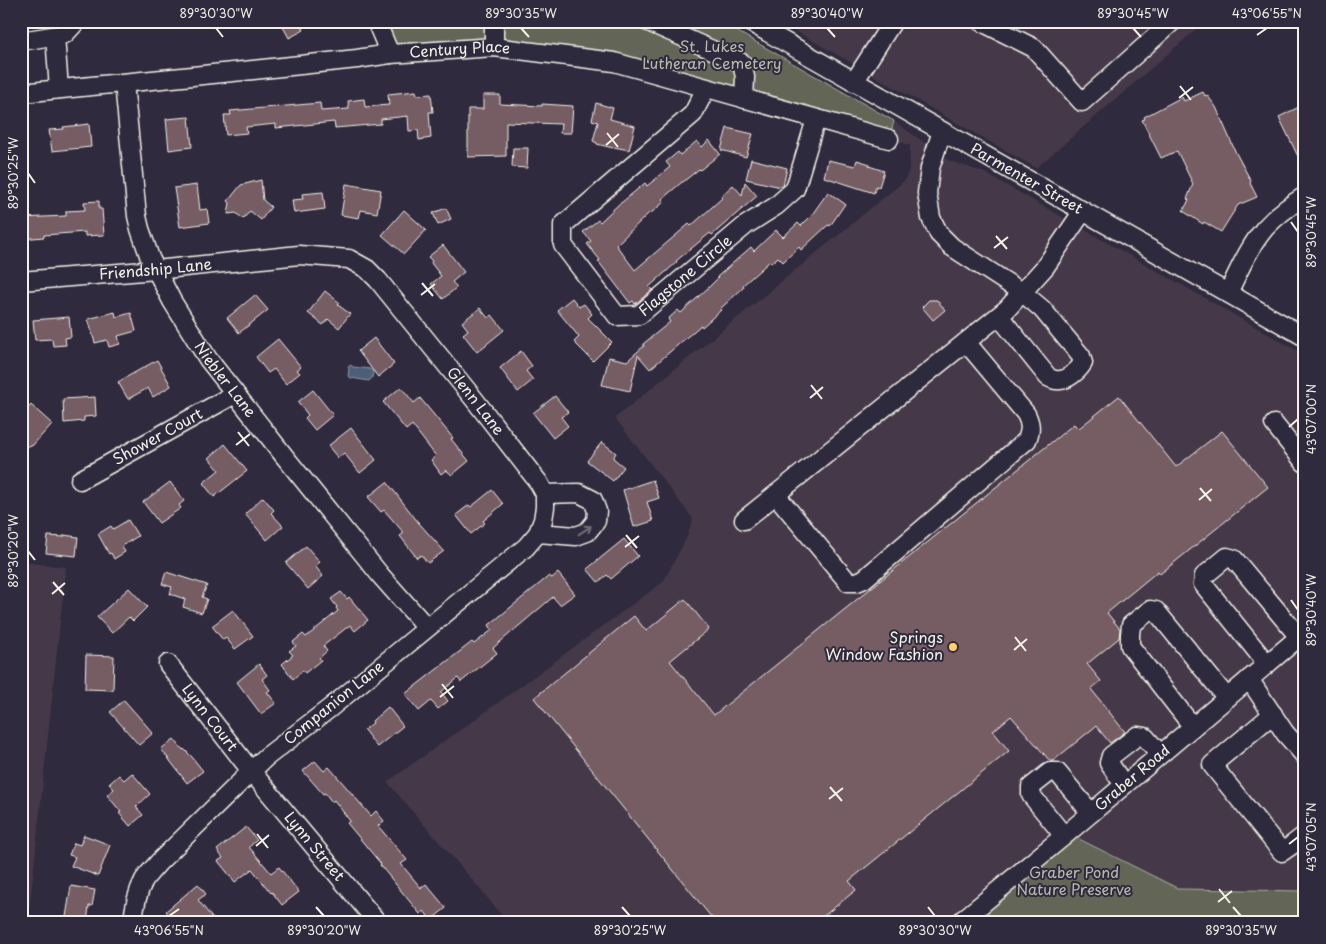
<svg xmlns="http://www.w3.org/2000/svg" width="1326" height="944" font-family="'Playpen Sans',sans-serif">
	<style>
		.built { fill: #443949 }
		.green { fill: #636657; stroke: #acaca0 }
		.water { fill: #4d5f78; stroke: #9099a5 }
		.building { fill: #745d64; stroke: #f4f1e8 }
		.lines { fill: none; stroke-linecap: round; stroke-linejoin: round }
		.minor-casing { stroke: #f4f1e8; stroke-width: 21 }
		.minor { stroke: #2f2a3d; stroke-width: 18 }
		.oneway { stroke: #747079 }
		.ticks { fill: none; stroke: #f4f1e8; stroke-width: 2 }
		.poi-dot { fill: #ffd166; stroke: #2f2a3d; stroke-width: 2 }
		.labels { text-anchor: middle; stroke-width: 4; stroke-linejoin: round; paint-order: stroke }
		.park-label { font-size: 15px; fill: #bab9ae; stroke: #2f2a3d }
		.street-label { font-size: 15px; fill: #f4f1e8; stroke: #2f2a3d }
		.poi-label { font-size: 15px; fill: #f4f1e8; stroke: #2f2a3d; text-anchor: end }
		.neatline { fill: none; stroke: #f4f1e8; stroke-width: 2 }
		.ticks-label { font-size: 12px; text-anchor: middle; fill: #f4f1e8 }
	</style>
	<rect width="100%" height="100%" fill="#2f2a3d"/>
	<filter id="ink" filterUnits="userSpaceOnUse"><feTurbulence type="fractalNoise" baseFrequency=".02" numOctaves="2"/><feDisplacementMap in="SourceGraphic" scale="10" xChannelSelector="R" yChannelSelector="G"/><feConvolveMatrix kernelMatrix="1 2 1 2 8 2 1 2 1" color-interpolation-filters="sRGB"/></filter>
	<g filter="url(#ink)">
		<path class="built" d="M778,21H1206L1036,168Z
			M894,121L950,161L985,173L1305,355V892L1179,889L1067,833L959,923H508L480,889L387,782L481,715L663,582L687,537L693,519L615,418L904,181L909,170L910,145L889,139Z
			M21,562L66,567L28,923H21Z"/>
		<path class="green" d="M376,21H719L894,121L889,139L553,54H390Z
			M1067,833L1179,889L1303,891L1305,892V923H959Z"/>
		<path class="water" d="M351,365L353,367L370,369L373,372L372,378L369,381L351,378L348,376L349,369L348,367Z"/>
		<path class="building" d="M280,21H299L304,30L289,38Z
			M416,91L417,95L431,94L433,112H429L431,138L419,140L418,130L409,131L408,116L381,119V124L335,128L334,122L276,128V124L246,127L247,133L226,135L224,115H231L230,111L320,103L321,111L349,109L348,101L364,99L365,107L389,105L388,94Z
			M1203,92L1205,96L1207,95L1216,107L1236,153L1251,181L1250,183L1257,197L1238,205L1221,232L1204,222L1203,224L1183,211L1189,200L1187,199L1193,184L1177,151L1161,158L1142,120L1145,119L1144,117L1182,97L1184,101Z
			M483,95H500V104L542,106V104L573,106L571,133H560L561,124L506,122V156L468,157V109H483Z
			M596,103L613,108L610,119L635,126L629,150L614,147L613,148L597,144V143L593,141L598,122L592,120Z
			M1301,106L1302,108L1305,107V171L1279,117Z
			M189,117L192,147L169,150L166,119Z
			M89,124L91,147L52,151L49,130L64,129L63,127Z
			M727,128L753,134L746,157L721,150Z
			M709,140L720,154L700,170L699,169L683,182H682L662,199L664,202L651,213L650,212L616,245L635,270L689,224L691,226L722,198L721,196L733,185L742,195L745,182L757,196L712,235L710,233L676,261L677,262L649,287L652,290L635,304L633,301L630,303L598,261L600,260L587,244L591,241L583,232L598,220L600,222L620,203H621L645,183L647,186L670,167L666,162L678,152L680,155L697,141L702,147Z
			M513,148H528L527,168L512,167Z
			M751,159L787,168L783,186L781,187L746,179Z
			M828,160L855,166L857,160L870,164L869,166L884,171L879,187L876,186L874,193L824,177Z
			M261,180L263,200L271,207L261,220L250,211L243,219L236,213L228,214L230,203L228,201L241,185Z
			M346,184L381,190L377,213L361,210L359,218L341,215Z
			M197,185L200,210L207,209L209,223L180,227L174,188Z
			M323,192L325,209L294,213L292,200L303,199L302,194Z
			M828,192L845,204L830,226L828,225L801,250L799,247L783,262L778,257L771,263L770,261L743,285L744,287L720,309L721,310L702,327L701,325L650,369L638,355L630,391L602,385L609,357L627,361L644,346L643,344L670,322L668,319L678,310L681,313L710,286L718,278L717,277L751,247L754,251L776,230L783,237L798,223L801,226L811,216Z
			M99,201V209H102L104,235L85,236V232L44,235V237L21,239V218L66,216V211L85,210L84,202Z
			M446,208L451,219L438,225L433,213Z
			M404,210L426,230L404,254L382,235Z
			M443,245L464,272L452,282L457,287L443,299L431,284L441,276L431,263L432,261L428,257Z
			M325,291L340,303L338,305L350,314L339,328L328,319L323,325L308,313Z
			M255,295L268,310L239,333L227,318Z
			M572,298L579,307L584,304L592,314L588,318L612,342L593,361L574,342L579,337L557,310Z
			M929,300H937L945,310L933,320L922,307Z
			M480,308L488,318L492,315L504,330L477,352L463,334L468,330L462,322Z
			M115,312L116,317L131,313L136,331L118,336L120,344L109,347L107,340L95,343L88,319Z
			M69,317L71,337L65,338L66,345L53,346L52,339L35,340L33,320Z
			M374,338L394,364L378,377L358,351Z
			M278,339L301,367L297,370L300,373L286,384L274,369L268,373L256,357Z
			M521,351L532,366L526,371L533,380L518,392L500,368Z
			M157,360L171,386L153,397L148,388L128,399L118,382Z
			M401,387L414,403L420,398L453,438L451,439L469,461L452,475L446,470L441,474L431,460L436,456L432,451L412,425L406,430L383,402Z
			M313,390L333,415L315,430L305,418L308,415L298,402Z
			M555,396L568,412L561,417L568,426L553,438L533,413Z
			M1119,396L1176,467L1222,431L1268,487L1160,574L1158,571L1107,613L1120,629L1119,638L1087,664L1101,681L1091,689L1125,732L1110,743L1096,726L1053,761H1050L1011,716L993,731L1009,751L849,881L856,890L815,923H716L534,698L634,616L646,631L685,599L709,629L670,661L714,715L1074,424L1078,429Z
			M95,397L96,416L84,417V421L64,423L63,399Z
			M31,405L52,424L32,446L30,445L21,453V416Z
			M351,428L376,460L360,473L344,453L338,458L328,446Z
			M602,442L616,453L613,458L624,467L613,481L587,461Z
			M225,444L247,471L214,497L203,483L219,470L209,458Z
			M653,480L659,498L647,502L653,521L634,527L623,490Z
			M170,482L184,501L179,505L181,508L159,523L143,502Z
			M387,482L418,522L444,551L428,563L421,555L417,558L400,536L404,533L384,510L381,512L368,497Z
			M492,490L503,504L483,521L485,523L471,534L456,515L469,505L471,507Z
			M263,497L274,510L271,513L283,526L267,540L245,514Z
			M128,520L138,536L122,546L125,552L114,559L111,553L109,554L98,534L111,526L113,529Z
			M64,535L78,537L76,556L46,553L48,536L64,537Z
			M624,539L638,556L611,579L607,575L598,582L587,569Z
			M306,546L320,562L315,566L323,576L308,589L286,563Z
			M166,572L207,585L202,597L207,599L202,613L183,607L185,599L170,594L172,587L162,584Z
			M558,573L575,594L560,605L553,597L493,648L497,653L461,682L458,678L441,692L448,701L438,709L431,701L419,711L405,694L472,642L474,644L492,630L489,625L549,576L552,578Z
			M129,588L147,607L133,621L129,617L112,633L97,617Z
			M341,592L347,599L349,597L368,620L355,631L350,625L323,646L327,651L319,658L321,660L305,673L303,670L293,679L282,664L293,655L289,651L296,646L293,642L303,634L306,637L338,611L336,608L337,607L331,599Z
			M233,610L253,636L235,649L226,638L223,640L212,626Z
			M86,655L114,656L113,690L85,689Z
			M259,664L267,675L262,679L270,690L267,692L276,703L261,714L237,682Z
			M124,700L153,733L139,745L110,712Z
			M388,707L403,726L377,747L364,730L373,723L372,721Z
			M174,739L183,750L184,749L192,757L203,771L187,783L161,749Z
			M315,761L324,771L329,767L371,816L376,811L384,821L378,826L407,860L401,864L421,888L426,884L446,908L431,920L424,911L420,914L380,865L381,864L347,823L350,821L334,800L332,802L325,793L323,794L303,771Z
			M132,773L150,794L136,807L143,815L130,826L119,813L121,812L107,795L114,789L109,784L119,775L124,780Z
			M246,827L257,840L249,847L271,873L279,867L299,892L282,905L272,892L271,893L252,869L235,882L218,861L223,858L217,850Z
			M84,835L110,845L98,876L71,866L75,857L69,855L74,843L80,845Z
			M198,884L206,894L198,900L216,923H175L166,911Z
			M71,886L95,890L92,906H89L87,923H65Z"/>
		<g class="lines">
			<g class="minor-casing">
				<g id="minor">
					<path d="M376,21L390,54"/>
					<path d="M646,21L742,63L745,77L744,99"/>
					<path id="s1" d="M748,21L1305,337"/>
					<path d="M980,21L1034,48L1082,102L1173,21"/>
					<path d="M55,36L59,89"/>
					<path d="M21,41L65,34L77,21"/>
					<path d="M494,47V21"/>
					<path d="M854,82L893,21"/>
					<path id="s2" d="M124,83L137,216L140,229L150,258L172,301L208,359L285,457L381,576L427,628"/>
					<path id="s3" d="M706,88L693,114L563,225V245L617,316L639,315L746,225L776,206L795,189L816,119"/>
					<path id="s4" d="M21,93L253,70L357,59L390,54L494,47L614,62L889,139"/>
					<path d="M942,131L930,168L927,193L931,218L939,234L952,247L1023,293L1042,309L1081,356L1083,363C1078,371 1066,382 1056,380C1053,380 1050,378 1048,377L999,316"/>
					<path id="s5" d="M21,281L156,270L299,255L349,259L367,269L378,280L474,399L539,483L545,494V507L543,520L538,533L526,547L330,708L265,758L159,862C154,868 148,874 144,880C137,893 134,908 133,923"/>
					<path d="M1228,293C1239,270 1249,247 1265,228C1275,217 1292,204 1305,196"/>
					<path d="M1274,424L1305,463"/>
					<path id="s6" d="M80,480L235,394"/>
					<path d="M776,495L848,582H857L864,579L1027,440C1031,430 1031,424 1026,414L966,342"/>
					<path d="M744,520L1007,309L1045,267L1083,211"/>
					<path d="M538,533L576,536L587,532L596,521L597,511L593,500L579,493L545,494"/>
					<path id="s7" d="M168,664L251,771L378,923"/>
					<path d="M1267,664L1203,584L1204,576L1227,557L1234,559L1299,637"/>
					<path d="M1249,679L1285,733L1305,756"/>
					<path d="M1273,714L1212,765L1282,852L1292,845L1305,835"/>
					<path d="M1193,727L1130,646V635L1131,625L1150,610L1156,611L1227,698"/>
					<path d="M1124,785L1109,763L1111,756L1137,736L1145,737L1160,754"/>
					<path d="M1064,836L1031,795V787L1050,772H1057L1091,813"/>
					<path id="s8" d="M959,923L1064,836L1305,632"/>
				</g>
			</g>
			<use href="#minor" class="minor"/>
		</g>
		<defs><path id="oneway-shaft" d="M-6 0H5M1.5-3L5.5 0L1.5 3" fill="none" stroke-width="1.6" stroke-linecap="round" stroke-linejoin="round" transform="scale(1.25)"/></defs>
		<use class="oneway" href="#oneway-shaft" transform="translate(585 530) rotate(-33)"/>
	</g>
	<path class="ticks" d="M216,28L223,37M521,28L529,37M827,28L835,37M1133,28L1141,37M1257,35L1267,28M1180,86L1191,100M1179,98L1193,87M607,133L618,147M606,145L619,134M28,173L35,183M1291,222L1298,232M996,236L1007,249M994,248L1008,237M422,283L433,296M421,295L435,284M811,385L822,399M810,398L823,387M1289,427L1298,419M238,432L249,446M236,445L250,434M1200,488L1211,501M1199,500L1212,489M626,535L637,548M625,547L639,536M28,551L35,560M53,582L64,595M52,594L65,583M1291,600L1298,610M1015,637L1026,651M1014,650L1027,639M442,684L453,698M440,697L454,686M830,787L842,801M829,799L843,788M257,834L268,848M1289,844L1298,837M256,846L269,835M1219,889L1230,903M1218,902L1232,891M316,907L324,916M622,907L630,916M928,907L935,916M1233,907L1241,916M169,916L179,909"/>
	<circle class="poi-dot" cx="953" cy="647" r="5"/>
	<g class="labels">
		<g class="park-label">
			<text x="712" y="52">St. Lukes<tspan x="712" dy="17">Lutheran Cemetery</tspan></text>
			<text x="1074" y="878">Graber Pond<tspan x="1074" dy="17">Nature Preserve</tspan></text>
		</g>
		<g class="street-label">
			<text dy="5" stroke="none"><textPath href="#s4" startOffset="441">Century Place</textPath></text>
			<text dy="5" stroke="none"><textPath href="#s1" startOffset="320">Parmenter Street</textPath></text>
			<text dy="5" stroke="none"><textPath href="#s5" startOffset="135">Friendship Lane</textPath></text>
			<text dy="5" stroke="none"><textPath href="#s3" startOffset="392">Flagstone Circle</textPath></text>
			<text dy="5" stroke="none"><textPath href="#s2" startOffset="321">Niebler Lane</textPath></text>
			<text dy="5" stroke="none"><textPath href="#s5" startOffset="521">Glenn Lane</textPath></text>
			<text dy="5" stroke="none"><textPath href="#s6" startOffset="89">Shower Court</textPath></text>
			<text transform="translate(334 703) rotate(-39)" y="5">Companion Lane</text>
			<text dy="5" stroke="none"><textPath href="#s7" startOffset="68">Lynn Court</textPath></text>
			<text dy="5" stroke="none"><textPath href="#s8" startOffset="226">Graber Road</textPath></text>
			<text dy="5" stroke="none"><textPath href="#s7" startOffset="234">Lynn Street</textPath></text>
		</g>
		<g class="poi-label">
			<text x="943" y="643">Springs<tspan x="943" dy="17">Window Fashion</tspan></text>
		</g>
	</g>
	<rect width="1326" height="944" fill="none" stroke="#2f2a3d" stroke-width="55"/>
	<rect x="28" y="28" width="1270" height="888" class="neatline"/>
	<g class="ticks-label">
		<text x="216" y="18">89°30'30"W</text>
		<text x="521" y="18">89°30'35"W</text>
		<text x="827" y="18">89°30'40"W</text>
		<text x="1133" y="18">89°30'45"W</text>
		<text x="1267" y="18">43°06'55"N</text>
		<text transform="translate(14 173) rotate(-90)" y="4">89°30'25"W</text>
		<text transform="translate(1312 232) rotate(-90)" y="4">89°30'45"W</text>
		<text transform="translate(1312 419) rotate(-90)" y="4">43°07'00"N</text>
		<text transform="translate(14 551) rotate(-90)" y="4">89°30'20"W</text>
		<text transform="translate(1312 610) rotate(-90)" y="4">89°30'40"W</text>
		<text transform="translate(1312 837) rotate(-90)" y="4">43°07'05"N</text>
		<text x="169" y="935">43°06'55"N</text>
		<text x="324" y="935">89°30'20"W</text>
		<text x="630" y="935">89°30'25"W</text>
		<text x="935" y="935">89°30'30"W</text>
		<text x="1241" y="935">89°30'35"W</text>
	</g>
</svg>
